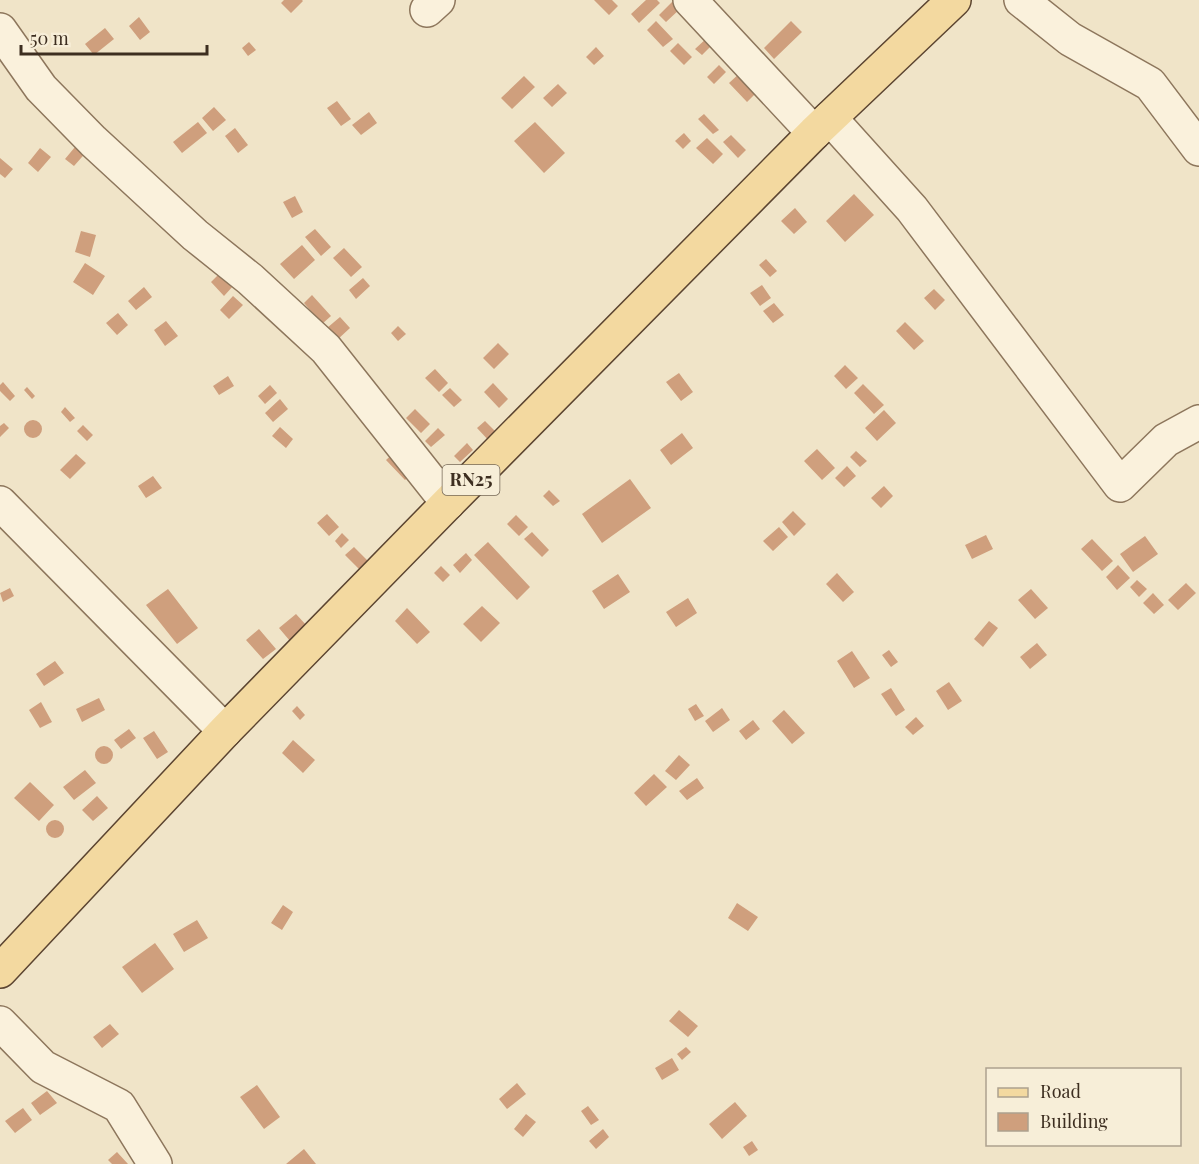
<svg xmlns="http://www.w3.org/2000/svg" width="1199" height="1164" font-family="'Playfair Display',serif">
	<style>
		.building { fill: #cf9f7d }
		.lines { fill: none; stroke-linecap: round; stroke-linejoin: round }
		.minor-casing { stroke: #8d765c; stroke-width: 36 }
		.major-casing { stroke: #5b4430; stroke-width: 36 }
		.minor { stroke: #faf1dc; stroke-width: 33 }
		.major { stroke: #f3d9a0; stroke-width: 33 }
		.labels { text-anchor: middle; stroke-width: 4.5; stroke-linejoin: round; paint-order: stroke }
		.shield { fill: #f7eed8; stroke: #756857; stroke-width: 1.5 }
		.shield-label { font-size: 18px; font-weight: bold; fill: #3d2e20 }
	</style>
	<rect width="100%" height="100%" fill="#f0e4c8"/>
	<path class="building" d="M284,0H302L303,1L291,13L281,3Z
		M594,0H612L618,6L609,15Z
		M646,0H657L660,3L639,23L631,14Z
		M674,0L681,8L666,22L659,15Z
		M139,17L150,32L140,40L129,26Z
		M656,21L673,39L663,47L647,30Z
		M791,21L802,32L774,59L764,48Z
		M105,28L114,39L94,55L85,44Z
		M708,37L714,43L702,55L695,49Z
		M249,42L256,50L248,56L242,48Z
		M678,43L692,57L684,65L670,51Z
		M596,47L604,56L594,65L586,57Z
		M719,65L726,72L714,84L707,77Z
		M740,73L758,91L747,102L729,83Z
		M524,76L535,87L512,109L501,98Z
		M558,84L567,93L552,107L543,98Z
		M337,101L351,119L341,126L327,108Z
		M214,107L226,120L213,131L202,118Z
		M369,112L377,123L361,135L352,125Z
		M704,114L719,130L713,134L698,119Z
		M198,122L207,133L182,153L173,142Z
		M535,122L565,153L544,173L514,141Z
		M235,128L248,145L238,153L225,136Z
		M684,133L691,141L683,149L675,141Z
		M731,135L746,150L738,158L723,142Z
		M707,138L723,154L713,164L696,148Z
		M80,141L89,149L74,166L65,159Z
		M40,148L51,157L38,172L28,163Z
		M0,158L13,169L5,178L0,174Z
		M854,194L874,215L845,242L826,221Z
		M295,196L303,212L292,218L283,202Z
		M795,208L807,222L794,234L781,221Z
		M315,229L331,247L321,256L305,237Z
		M81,231L96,235L90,257L75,252Z
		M302,245L315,260L294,279L280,264Z
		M344,248L362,267L351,277L333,258Z
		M766,259L777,271L770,277L759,265Z
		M85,263L105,276L93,295L73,282Z
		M221,272L234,285L224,296L211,282Z
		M363,278L370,286L356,299L349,290Z
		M762,285L771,298L760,306L750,293Z
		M144,287L152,297L136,310L128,301Z
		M934,289L945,300L935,310L924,298Z
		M312,295L331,316L322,324L304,303Z
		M233,296L243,305L229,319L220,310Z
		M774,303L784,315L773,323L763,311Z
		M118,313L128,325L117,335L106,323Z
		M340,317L350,328L337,340L327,328Z
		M166,321L178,336L165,346L154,330Z
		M905,322L924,341L914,350L896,331Z
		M398,326L406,334L398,341L391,333Z
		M498,343L509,354L494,369L483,358Z
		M845,365L858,378L846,389L834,376Z
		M435,369L448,383L439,392L425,378Z
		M679,373L693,392L681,401L666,382Z
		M228,376L234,386L219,395L213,386Z
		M3,382L15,396L10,401L0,391V385Z
		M493,383L508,399L499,408L484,392Z
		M863,384L884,405L874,414L854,393Z
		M270,385L277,393L265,404L258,396Z
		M27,387L35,396L32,399L24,390Z
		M450,388L462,400L454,407L442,395Z
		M280,399L288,409L273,422L265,413Z
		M65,407L75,418L70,422L61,412Z
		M415,409L430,424L421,433L406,418Z
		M884,410L896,423L877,441L865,428Z
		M24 429a9 9 0 1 1 18 0a9 9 0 1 1-18 0Z
		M485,421L499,435L491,443L477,428Z
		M4,423L9,428L0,437V426Z
		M83,425L93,435L87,441L77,431Z
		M280,427L293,439L286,448L272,436Z
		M438,428L445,435L431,447L425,441Z
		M682,433L693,448L671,465L660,450Z
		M467,443L473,450L460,462L454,456Z
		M817,449L835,468L822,480L804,461Z
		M856,451L867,461L860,467L850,457Z
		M395,452L414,471L405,480L386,460Z
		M76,454L86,463L70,479L60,470Z
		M847,466L856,476L844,487L835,478Z
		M153,476L162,488L146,498L138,486Z
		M630,479L651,508L602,543L582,514Z
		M884,486L893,496L881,508L871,498Z
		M549,490L560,501L553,506L543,496Z
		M793,511L806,524L794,536L782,522Z
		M327,514L339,527L329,536L317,523Z
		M516,515L528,527L519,536L507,524Z
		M779,527L788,537L773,551L763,541Z
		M532,532L549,550L542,557L524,539Z
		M342,533L349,540L341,548L335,541Z
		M986,535L993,549L972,559L965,545Z
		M1145,536L1158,554L1133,572L1120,554Z
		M1092,539L1113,561L1102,571L1081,549Z
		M488,542L530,587L517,600L474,555Z
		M354,547L369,562L360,570L345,555Z
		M466,553L472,560L460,573L453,565Z
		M1118,565L1130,578L1117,590L1106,577Z
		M441,566L450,575L443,582L434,573Z
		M837,573L854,592L843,602L826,584Z
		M618,574L630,592L604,609L592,591Z
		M1137,580L1147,589L1139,597L1130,587Z
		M1186,583L1196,593L1178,610L1168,600Z
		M10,588L14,596L3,602L0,593Z
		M168,589L198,628L177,644L146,605Z
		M1031,589L1048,608L1035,619L1018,600Z
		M1153,593L1164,605L1154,614L1143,603Z
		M688,598L697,613L676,627L666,612Z
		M482,606L500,623L481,642L463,624Z
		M407,608L430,632L417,644L395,621Z
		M296,614L307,626L290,641L279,628Z
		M989,621L998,628L983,647L974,639Z
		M259,629L276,649L263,659L246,640Z
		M1037,643L1047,655L1030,669L1020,657Z
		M889,650L898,662L891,667L882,655Z
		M852,651L870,678L854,688L837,661Z
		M55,661L64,673L44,686L36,674Z
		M949,682L962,701L948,710L936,691Z
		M891,688L905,710L896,716L881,694Z
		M99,698L105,710L82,722L76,709Z
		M41,702L52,722L40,728L29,710Z
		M696,704L704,716L695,721L688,709Z
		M297,706L305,715L300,720L292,711Z
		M722,708L730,720L713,732L705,721Z
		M784,710L805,733L792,744L772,721Z
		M916,717L924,726L913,735L905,727Z
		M753,720L760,729L746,740L739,731Z
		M129,729L136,738L121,749L114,740Z
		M154,731L168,752L157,759L143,738Z
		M293,740L315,760L303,773L282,753Z
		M95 755a9 9 0 1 1 18 0a9 9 0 1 1-18 0Z
		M679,755L690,765L676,780L665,771Z
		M85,770L96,783L74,800L63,787Z
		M654,774L667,787L646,806L634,793Z
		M697,778L704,788L687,800L679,791Z
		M30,782L54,805L39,821L14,798Z
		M97,796L108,808L93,821L82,810Z
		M46 829a9 9 0 1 1 18 0a9 9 0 1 1-18 0Z
		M737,903L758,917L748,931L728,918Z
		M283,905L293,912L282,930L271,923Z
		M197,920L208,938L184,952L173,934Z
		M155,943L174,969L142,993L122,967Z
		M679,1010L698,1026L688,1037L669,1021Z
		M110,1024L119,1034L102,1048L93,1037Z
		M686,1047L691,1052L682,1060L677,1054Z
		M672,1058L679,1070L662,1080L655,1068Z
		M517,1083L526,1094L507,1109L499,1099Z
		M257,1085L280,1117L264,1129L240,1097Z
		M47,1091L57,1103L40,1115L31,1103Z
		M735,1102L747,1116L722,1139L709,1124Z
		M588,1106L599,1120L591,1125L581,1111Z
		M23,1108L32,1120L15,1133L5,1121Z
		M526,1114L536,1122L523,1137L514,1129Z
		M603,1129L609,1137L596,1149L589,1141Z
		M752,1141L758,1150L749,1156L743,1147Z
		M304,1149L316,1164H286Z
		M117,1152L128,1164H112L108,1160Z"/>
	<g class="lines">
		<g class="minor-casing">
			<path id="minor" d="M690,0L814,133
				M1021,0L1070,39L1150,84L1199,149
				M427,10L438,0
				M0,30L41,88L93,141L195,235L250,279L326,349L448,503
				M830,118L912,209L1120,485L1166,440L1199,422
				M0,503L225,731
				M0,1023L43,1067L119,1106L155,1164"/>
		</g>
		<g class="major-casing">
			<path id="major" d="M0,971L225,731L448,503L814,133L954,0"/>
		</g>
		<use href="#minor" class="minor"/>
		<use href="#major" class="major"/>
	</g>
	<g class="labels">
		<rect class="shield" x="442.5" y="465" width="57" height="30" rx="4.5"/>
		<g class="shield-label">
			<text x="471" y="486">RN25</text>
		</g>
	</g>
	<rect x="986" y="1068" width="195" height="78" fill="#f7eed8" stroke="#ada18e" stroke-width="1.5"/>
	<rect x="998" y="1088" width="30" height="9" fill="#f3d9a0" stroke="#ada18e" stroke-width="1.5"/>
	<text x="1040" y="1098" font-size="18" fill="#3d2e20">Road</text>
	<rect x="998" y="1113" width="30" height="18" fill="#cf9f7d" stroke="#ada18e" stroke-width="1.5"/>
	<text x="1040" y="1128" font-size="18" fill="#3d2e20">Building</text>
	<path d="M21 45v9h186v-9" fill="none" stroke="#3d2e20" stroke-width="3"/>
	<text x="30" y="45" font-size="18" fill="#3d2e20" stroke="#f7eed8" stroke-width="4.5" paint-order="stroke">50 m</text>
</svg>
